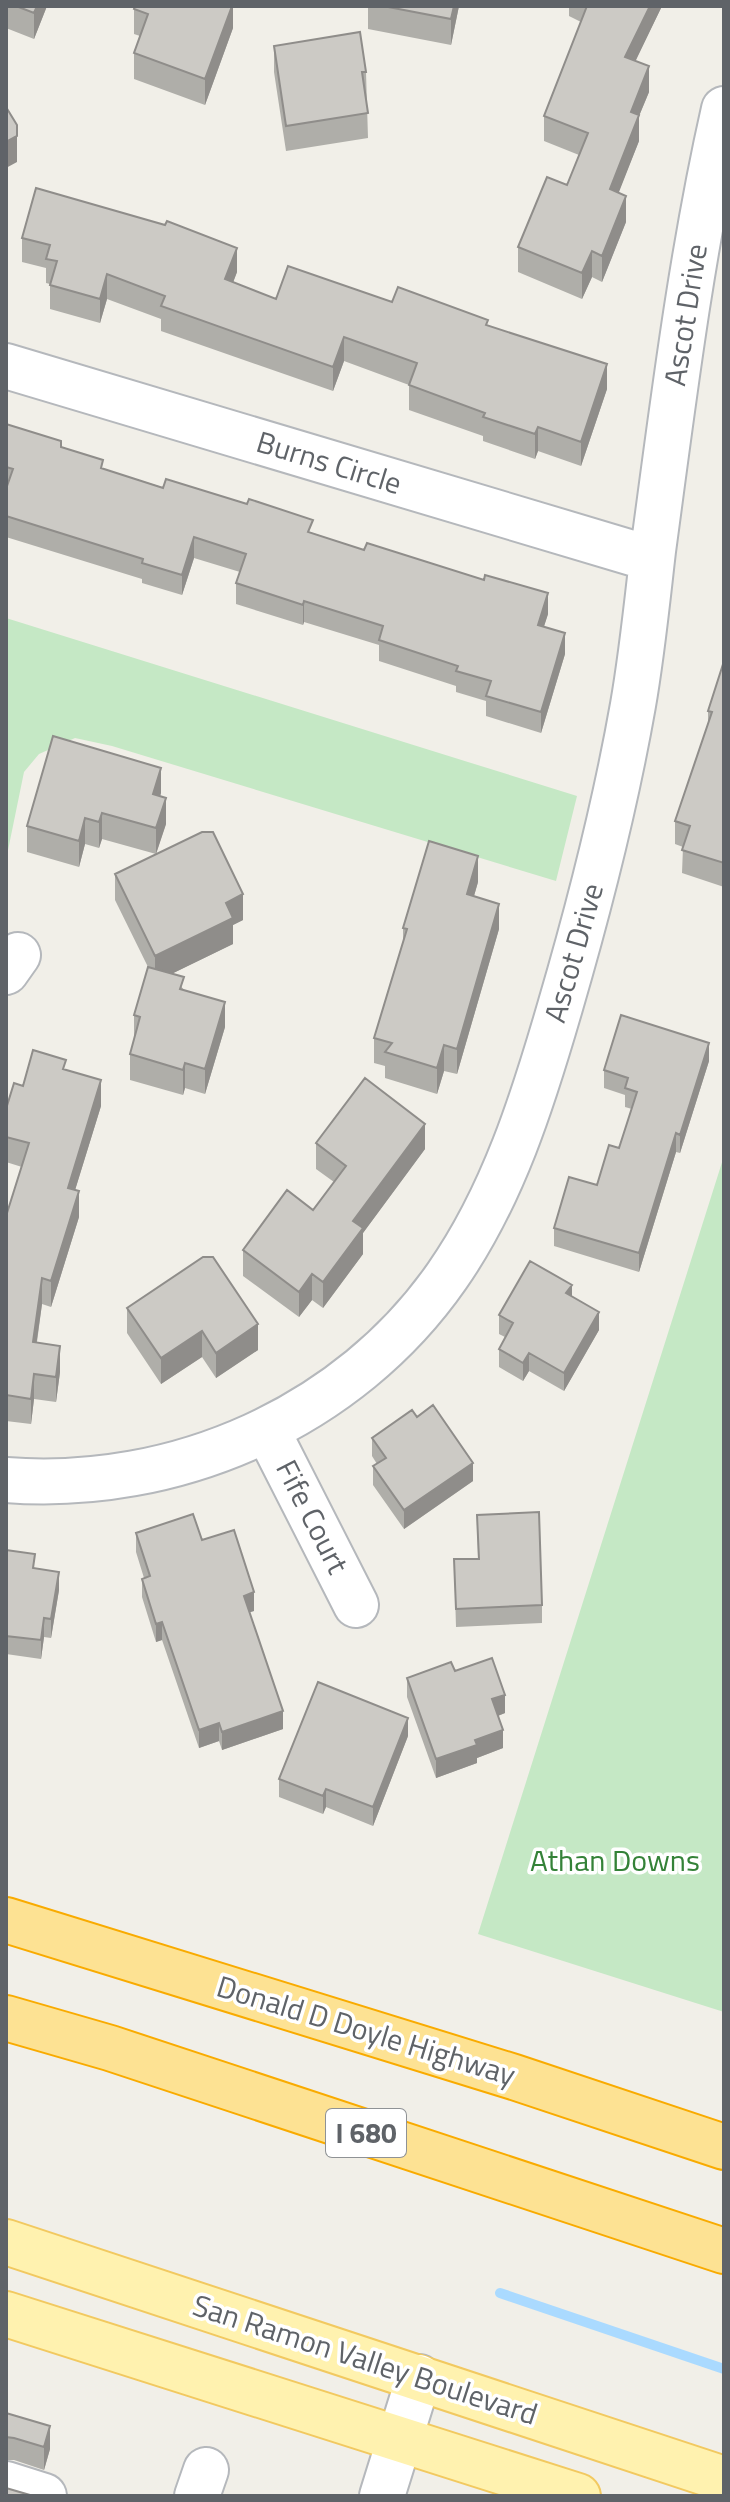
<svg xmlns="http://www.w3.org/2000/svg" width="730" height="2502" font-family="'Titillium Web',sans-serif">
	<style>
		.green { fill: #c5e8c5 }
		.lines { fill: none; stroke-linecap: round; stroke-linejoin: round }
		.stream { stroke: #aadaff; stroke-width: 10 }
		.minor-casing { stroke: #b5b8bc; stroke-width: 48 }
		.major-casing { stroke: #f2c960; stroke-width: 48 }
		.highway-casing { stroke: #f9ab00; stroke-width: 48 }
		.minor { stroke: #fff; stroke-width: 44 }
		.major { stroke: #fff2af; stroke-width: 44 }
		.highway { stroke: #fde293; stroke-width: 44 }
		.wall { fill: #afaea9 }
		.shaded-wall { fill: #8f8d8a }
		.building { fill: #cccac5; stroke: #8f8d8a; stroke-width: 2 }
		.labels { text-anchor: middle; stroke-width: 7; stroke-linejoin: round; paint-order: stroke }
		.shield { fill: #fff; stroke: #8f9295; stroke-width: 2 }
		.shield-label { font-size: 28px; font-weight: bold; fill: #5f6368 }
		.street-label { font-size: 30px; fill: #5f6368; stroke: #fff }
		.park-label { font-size: 30px; fill: #348238; stroke: #fff }
	</style>
	<rect width="100%" height="100%" fill="#f1efe8"/>
	<path class="green" d="M6,618L577,796L556,881L112,746L75,738L39,754L24,772L6,860Z
		M724,1156V2012L478,1934Z"/>
	<g class="lines">
		<path class="stream" d="M500,2293L724,2369"/>
		<g class="minor-casing">
			<path id="minor" d="M6,366L652,559
				M6,972L18,955
				M267,1430L356,1605
				M6,1480C176,1493 349,1417 447,1276C503,1196 533,1100 560,1007C589,908 615,807 633,705C642,654 647,603 653,551C673,403 691,255 724,109
				M6,2484L44,2496
				M197,2496L206,2470
				M382,2496L419,2377"/>
		</g>
		<g class="major-casing">
			<path id="major" d="M6,2242L724,2479
				M6,2314L578,2496"/>
		</g>
		<g class="highway-casing">
			<path id="highway" d="M6,1920L514,2077L724,2147
				M6,2018L110,2048L724,2251"/>
		</g>
		<use href="#minor" class="minor"/>
		<use href="#major" class="major"/>
		<use href="#highway" class="highway"/>
	</g>
	<path class="wall" d="M6,6H47L34,39L6,28Z
		M233,6V28L205,105L134,79V53L140,36L134,34V9Z
		M368,6H459L451,45L368,29Z
		M569,6H662L635,61L649,92L639,116V141L618,193L626,222L602,282L592,277L582,299L518,272V247L567,185L579,155L544,141V116L581,22L569,16Z
		M274,46L366,72L368,138L286,151L274,72Z
		M22,238L237,272L233,282L276,299L392,302L488,325L607,389L581,466L538,451L535,459L483,441V436L409,410V385L344,361L333,391L161,331V319L107,299L100,323L50,309V284L46,283V268L22,262Z
		M6,424L61,447L103,469L313,533L548,614L544,626L565,654L541,733L486,716V701L456,692V686L379,661V645L304,622L303,625L236,604V583L240,572L194,558L182,595L142,583V579L6,537Z
		M724,661V887L682,873L683,847L675,844V821L708,723V711Z
		M161,793L160,796L166,824L156,854L102,839L99,848L85,844L79,867L27,852V826Z
		M115,874L243,920L233,925V944L171,974L184,990L225,1027L205,1094L185,1088L183,1095L130,1080V1054L134,1040V1015L148,967L115,900Z
		M478,882L474,896L499,929L457,1074L444,1071L437,1094L385,1078V1066L374,1063V1038L403,944V928Z
		M709,1061L680,1153L676,1152L639,1272L554,1246V1228L597,1185L619,1148L632,1109L625,1107V1095L604,1088V1070Z
		M66,1070L101,1106L75,1190L79,1217L51,1307L42,1304L37,1342L60,1372L56,1402L34,1399L31,1424L6,1421V1213H7L22,1167L6,1162V1109L23,1086Z
		M316,1143L425,1149L363,1233V1254L323,1308L312,1300L299,1317L243,1276V1250L313,1210L334,1182L316,1169Z
		M572,1296L599,1330L564,1391L529,1371L523,1381L499,1367V1349L505,1337L499,1334V1315Z
		M127,1308L258,1350L216,1378L202,1357L161,1384L127,1333Z
		M417,1417L473,1481L404,1529L373,1485V1466L377,1464L372,1456V1438Z
		M477,1515L542,1605V1623L456,1627L454,1559H478Z
		M136,1533L202,1540L254,1611L249,1612L283,1729L222,1750L219,1741L199,1748L162,1640L156,1642L142,1597V1579L144,1578L136,1552Z
		M6,1550L35,1568L59,1590L51,1638L44,1637L41,1659L6,1654Z
		M455,1671L505,1713L498,1716L503,1748L477,1758V1763L436,1778L407,1697V1678Z
		M408,1736L373,1826L326,1807L323,1814L279,1797V1779Z
		M6,2413L50,2449L44,2470L14,2460H6Z"/>
	<path class="shaded-wall" d="M37,6H47L34,39V13Z
		M232,6H233V28L205,105V79Z
		M454,6H459L451,45V19Z
		M650,6H662L625,83V57Z
		M649,66V92L639,116V141L610,215V189L631,112Z
		M17,136V162L6,168V142Z
		M626,196V222L602,282V256Z
		M237,248V272L225,304V279Z
		M592,251V277L582,299V273Z
		M107,274V299L100,323V299Z
		M344,337V361L333,391V367Z
		M607,364V389L581,466V442Z
		M538,427V451L535,459V434Z
		M194,537V558L182,595V575Z
		M548,593V614L538,645V625Z
		M304,601V622L303,625V605Z
		M565,633V654L541,733V712Z
		M161,768V793L153,820V794Z
		M166,798V824L156,854V828Z
		M102,813V839L99,848V822Z
		M85,818V844L79,867V841Z
		M478,856V882L467,920V894Z
		M243,894V920L233,925V944L155,982V956L226,903Z
		M499,904V929L457,1074V1049Z
		M225,1002V1027L205,1094V1069Z
		M709,1043V1061L680,1153V1135Z
		M444,1045V1071L437,1094V1068Z
		M185,1063V1088L183,1095V1070Z
		M101,1080V1106L68,1213V1188Z
		M425,1124V1149L363,1233V1254L323,1308V1282L353,1221Z
		M676,1133V1152L639,1272V1253Z
		M79,1191V1217L51,1307V1281Z
		M312,1274V1300L299,1317V1292Z
		M42,1278V1304L33,1367V1342Z
		M572,1285V1303L566,1293Z
		M599,1312V1330L564,1391V1373Z
		M258,1324V1350L216,1378V1353Z
		M202,1331V1357L161,1384V1358Z
		M60,1346V1372L56,1402V1377Z
		M529,1353V1371L523,1381V1363Z
		M34,1374V1399L31,1424V1399Z
		M473,1463V1481L404,1529V1510Z
		M59,1572V1590L51,1638V1619Z
		M254,1592V1611L244,1614V1596Z
		M44,1618V1637L41,1659V1640Z
		M162,1622V1640L156,1642V1624Z
		M505,1695V1713L492,1718V1699Z
		M283,1711V1729L222,1750V1732Z
		M408,1718V1736L373,1826V1807Z
		M219,1723V1741L199,1748V1730Z
		M503,1730V1748L477,1758V1763L436,1778V1759L475,1740Z
		M326,1789V1807L323,1814V1796Z
		M50,2426V2449L44,2470V2447Z"/>
	<path class="building" d="M16,6H37L34,13Z
		M135,6H232L205,79L134,53L148,14L134,9Z
		M383,6H454L451,19Z
		M587,6H650L625,57L649,66L631,112L639,115L610,189L626,196L602,256L592,251L582,273L518,247L547,177L567,185L588,133L544,116Z
		M360,32L366,72H362L368,113L286,126L274,46Z
		M6,107L17,125V136L6,142Z
		M36,188L165,225L167,221L237,248L225,279L276,299L288,266L392,302L398,287L488,320L486,325L607,364L581,442L538,427L535,434L483,417L485,413L409,385L417,363L344,337L333,367L161,306L165,296L107,274L100,299L50,285L57,261L46,259L50,245L22,238Z
		M6,424L61,441V447L103,460L101,468L163,488L166,479L247,504L249,499L313,520L308,532L364,550L367,543L484,580L485,575L548,593L538,625L565,633L541,712L486,696L491,681L456,671L458,666L379,640L383,626L304,601L303,605L236,583L246,554L194,537L182,575L142,563L143,559L6,516V489L13,469L6,467Z
		M724,661V863L682,850L690,826L675,821L712,712L708,711Z
		M53,736L161,768L153,794L166,798L156,828L102,813L99,822L85,818L79,841L27,826Z
		M202,832H213L243,894L226,903L233,918L155,956L115,874Z
		M429,841L478,856L467,894L499,904L457,1049L444,1045L437,1068L385,1052L392,1043L374,1038L407,929L403,928Z
		M148,967L184,977L180,989L225,1002L205,1069L185,1063L183,1070L130,1054L140,1017L134,1015Z
		M621,1015L709,1043L680,1135L676,1133L639,1253L554,1228L569,1177L597,1185L609,1145L619,1148L637,1092L625,1088L628,1078L604,1070Z
		M33,1050L66,1060L63,1069L101,1080L68,1188L79,1191L51,1281L42,1278L33,1342L60,1346L56,1377L34,1374L31,1399L6,1395V1213H7L29,1143L6,1137V1109L14,1083L23,1086Z
		M365,1078L425,1124L353,1221L363,1228L323,1282L312,1274L299,1292L243,1250L287,1190L313,1210L346,1166L316,1143Z
		M203,1257H213L258,1324L216,1353L202,1331L161,1358L127,1308Z
		M530,1261L572,1285L566,1293L599,1312L564,1373L529,1353L523,1363L499,1349L513,1323L499,1315Z
		M433,1405L473,1463L404,1510L373,1466L386,1458L372,1438L412,1410L417,1417Z
		M539,1512L542,1605L456,1609L454,1559H479L477,1515Z
		M193,1514L202,1540L234,1530L254,1592L244,1596L283,1711L222,1732L219,1723L199,1730L162,1622L156,1624L142,1579L150,1576L136,1533Z
		M6,1550L35,1554L33,1568L59,1572L51,1619L44,1618L41,1640L6,1636Z
		M492,1658L505,1695L492,1699L503,1730L475,1740L477,1745L436,1759L407,1678L451,1662L455,1671Z
		M318,1682L408,1718L373,1807L326,1789L323,1796L279,1779Z
		M6,2413L50,2426L44,2447L14,2438L6,2437Z
		M6,2488L30,2495L6,2496Z"/>
	<g class="labels">
		<rect class="shield" x="326" y="2109" width="80" height="48" rx="6"/>
		<g class="shield-label">
			<text x="366" y="2143">I 680</text>
		</g>
		<g class="street-label">
			<text transform="translate(686 315) rotate(-81)" y="10">Ascot Drive</text>
			<text transform="translate(329 463) rotate(17)" y="10">Burns Circle</text>
			<text transform="translate(574 953) rotate(-74)" y="10">Ascot Drive</text>
			<text transform="translate(312 1517) rotate(63)" y="10">Fife Court</text>
			<text transform="translate(366 2031) rotate(17)" y="10">Donald D Doyle Highway</text>
			<text transform="translate(365 2360) rotate(18)" y="10">San Ramon Valley Boulevard</text>
		</g>
		<g class="park-label">
			<text x="615" y="1871">Athan Downs</text>
		</g>
	</g>
	<rect width="730" height="2502" fill="none" stroke="#5f6368" stroke-width="16"/>
</svg>
